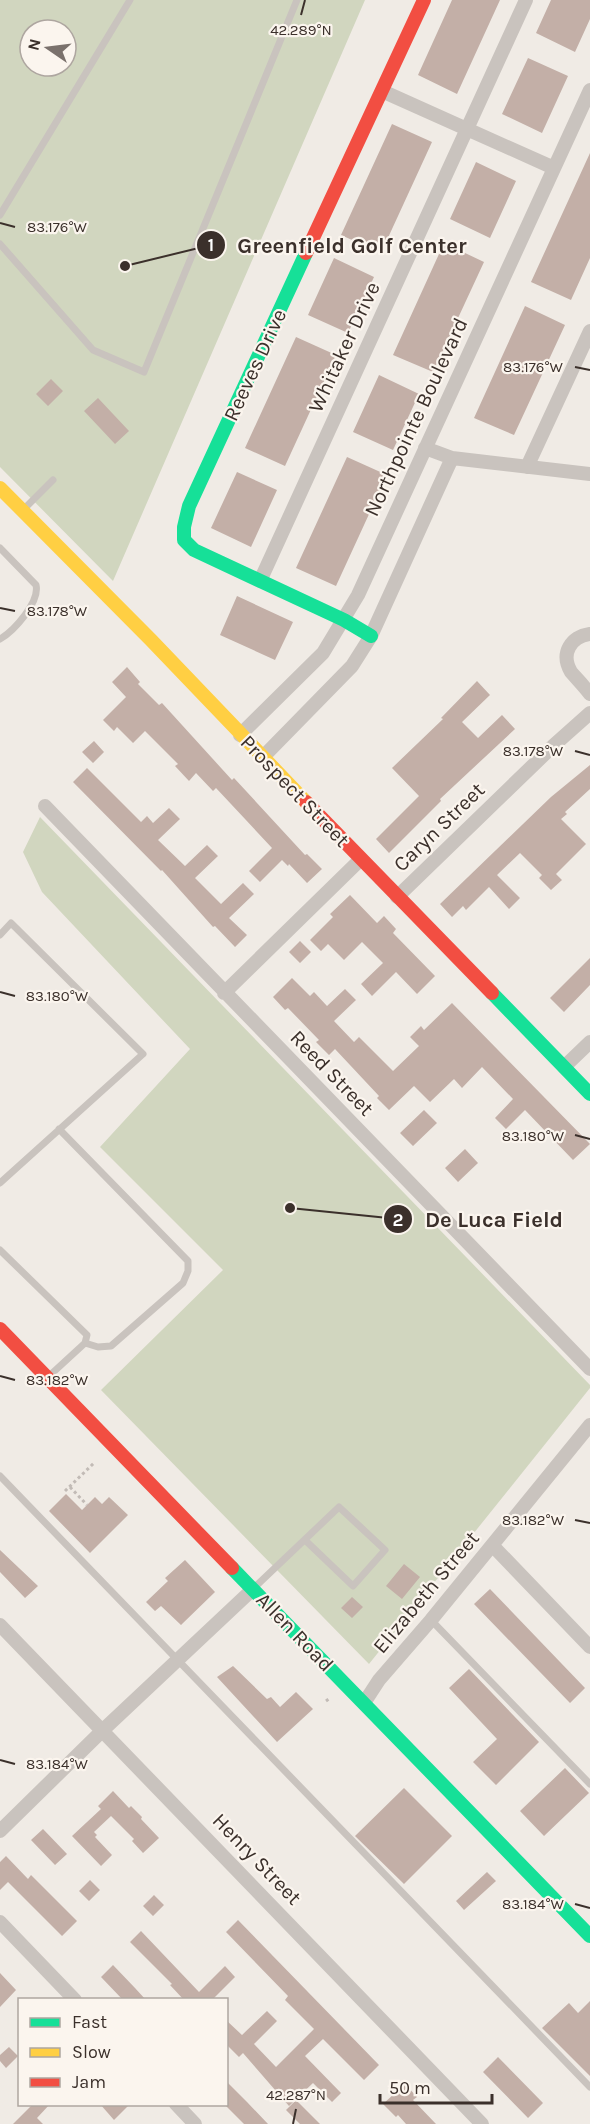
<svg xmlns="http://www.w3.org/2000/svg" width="590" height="2124" font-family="Karla,sans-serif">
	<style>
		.green { fill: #d1d6bf; fill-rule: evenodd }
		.building { fill: #c3afa7 }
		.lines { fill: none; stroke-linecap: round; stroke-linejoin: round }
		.path { stroke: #c2bbb6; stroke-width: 3; stroke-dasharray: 3 3; stroke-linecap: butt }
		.lane { stroke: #c9c3be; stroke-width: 7 }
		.street { stroke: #c9c3be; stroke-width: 14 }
		.fast { stroke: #16e098; stroke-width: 14 }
		.slow { stroke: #ffcf43; stroke-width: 14 }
		.jam { stroke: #f24e42; stroke-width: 14 }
		.ticks { fill: none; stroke: #3b302b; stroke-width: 2 }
		.labels { text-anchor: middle; stroke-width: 4.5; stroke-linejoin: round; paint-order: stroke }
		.street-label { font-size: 21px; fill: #3b302b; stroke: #fbf5ee }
		.ticks-label { font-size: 15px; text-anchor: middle; fill: #3b302b; stroke: #fbf5ee; stroke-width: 4.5; stroke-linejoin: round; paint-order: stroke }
		.leader { fill: none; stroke: #3b302b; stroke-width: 2 }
		.callout-dot { fill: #3b302b; stroke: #fbf5ee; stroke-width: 2 }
		.mark-label { font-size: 18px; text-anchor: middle; font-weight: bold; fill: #fff }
		.callout-label { font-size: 22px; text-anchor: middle; font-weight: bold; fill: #3b302b; stroke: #fbf5ee; stroke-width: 4.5; stroke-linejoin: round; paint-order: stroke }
	</style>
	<rect width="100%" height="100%" fill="#f0ebe5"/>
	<path class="green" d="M0,0H365L113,581L0,467ZM30,30H66V66H30Z
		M40,817L590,1385V1388L369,1664L101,1390L223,1270L100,1147L190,1049L42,892L23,852Z"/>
	<path class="building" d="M452,0H500L457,94L418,75Z
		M551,0H590V19L575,52L536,33Z
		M528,58L568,76L542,133L502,114Z
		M392,124L432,142L381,253L341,235Z
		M590,153V258L571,300L531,282Z
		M476,162L516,181L490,238L450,219Z
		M444,243L484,262L433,372L393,355Z
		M334,258L374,277L348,333L308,315Z
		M525,306L565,325L514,435L474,418Z
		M296,337L336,355L285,466L245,448Z
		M379,375L419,394L393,450L353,432Z
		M51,379L63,391L48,406L36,394Z
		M98,398L129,431L115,444L84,411Z
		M347,457L387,475L336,586L296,568Z
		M237,472L277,490L251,547L211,528Z
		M237,596L293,622L275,660L220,635Z
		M127,667L140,682L138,684L159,705L162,703L232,780L234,778L305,855L307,854L322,869L307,883L289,864L288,866L282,860L260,882L249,871L272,848L216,788L213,791L196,773L189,781L175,766L178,764L145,731L133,743L117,727L114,731L103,720L126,697L112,682Z
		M477,681L490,695L462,722L478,738L502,715L515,729L440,799L441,801L389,853L376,839L419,796L392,768L443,719L441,718Z
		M94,741L104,752L93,763L82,752Z
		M590,765V789L565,812L567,814L561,819L586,844L556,874L562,880L551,890L539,878L542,875L520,853L497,875L520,898L509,909L489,887L466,910L463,906L452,917L440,904L551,797Z
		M87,768L141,822L147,816L153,823L169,808L180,819L158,840L185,866L207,845L218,856L195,878L221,904L243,883L254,894L229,918L247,935L235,947L215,926L213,927L162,870L161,871L73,782Z
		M350,895L377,923L384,916L396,929L393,933L435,976L417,994L396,972L372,996L361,984L383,963L362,942L344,960L328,944L321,951L310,940L333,917L330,914Z
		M300,941L311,952L300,963L289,952Z
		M590,958V985L564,1012L550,998Z
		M292,978L310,996L314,992L327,1006L345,989L356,1000L334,1021L354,1042L359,1037L393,1071L419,1046L410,1037L421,1026L424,1030L452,1003L590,1144L573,1160L525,1110L506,1129L495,1118L513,1099L482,1067L462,1088L454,1079L430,1102L414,1086L389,1110L377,1098L379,1096L335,1049L329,1055L316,1042L319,1040L288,1008L285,1010L273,997Z
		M424,1110L437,1123L413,1146L400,1133Z
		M465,1149L478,1163L458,1182L445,1168Z
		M66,1494L82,1510L95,1497L102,1504L109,1497L128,1515L90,1553L49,1511Z
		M0,1550L38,1586L25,1598L0,1572Z
		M185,1560L215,1592L181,1625L161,1606L155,1611L146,1602L168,1581L165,1578Z
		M404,1564L420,1577L402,1599L386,1586Z
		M490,1589L585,1688L570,1703L474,1604Z
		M352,1597L363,1607L352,1618L341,1608Z
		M233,1666L267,1699L271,1697L280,1707L296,1692L313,1709L277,1742L217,1677Z
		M469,1669L539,1742L496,1785L473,1762L497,1739L449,1688Z
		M565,1768L589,1793L544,1836L520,1811Z
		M404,1788L452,1836L404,1884L355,1836Z
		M113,1791L129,1808L131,1806L142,1817L141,1819L159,1838L143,1853L132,1841L134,1839L111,1816L94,1832L97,1835L95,1837L112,1855L101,1866L72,1836L101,1809L98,1806Z
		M43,1829L67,1854L55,1865L31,1840Z
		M6,1856L28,1879L31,1875L77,1921L62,1936L8,1882L0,1890V1862Z
		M487,1872L496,1881L464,1910L456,1901Z
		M90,1880L100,1890L89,1901L79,1891Z
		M154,1895L164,1905L153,1916L143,1906Z
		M238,1920L379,2065L364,2080L323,2039L305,2056L341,2093L332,2102L313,2083L289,2106L243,2053L239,2057L226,2044V2020L242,2035L267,2011L277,2021L254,2044L276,2067L314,2029L285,2000L288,1996L226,1932Z
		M141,1931L199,1992L225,1966L235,1977L212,2000H184L170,1985L172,1984L130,1942Z
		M113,1965L135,1988L146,2000H123L101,1977Z
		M0,1973L16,1990L0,2007Z
		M590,2001V2076L542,2028L569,2003L578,2013Z
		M9,2047L18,2056L6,2068L0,2061V2055Z
		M498,2057L543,2103L528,2118L483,2072Z
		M226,2081L247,2102L268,2124H244L226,2106Z
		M405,2084L417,2097L413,2100L436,2124H406L398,2115L396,2117L383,2104Z
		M296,2100L320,2124H300L286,2110Z
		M33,2104H50L37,2118L43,2124H13Z
		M100,2104H130L114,2120Z"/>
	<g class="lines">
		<path class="path" d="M70,1487L87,1505
			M65,1491L94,1463
			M326,1701L330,1698"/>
		<path class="lane" d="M0,215L130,0
			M0,244L93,350L144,372L297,0
			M24,509L53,480
			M0,548L36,585C40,602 14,631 0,639
			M0,935L11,923L143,1054L0,1183
			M59,1129L188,1261V1271L183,1283L111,1346L98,1347L85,1343
			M0,1250L87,1335L85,1343L48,1377
			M0,1476L590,2087
			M255,1587L339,1507L385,1550L353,1586L306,1541
			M431,1620L590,1784"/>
		<path class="street" d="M382,91L554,168
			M425,448L452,458L590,474
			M527,467L590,331
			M260,581L526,0
			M590,634C571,637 560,653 571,672C577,679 584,686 590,694
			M240,735L323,653L358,595L590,90
			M262,758L352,666L371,636L452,458
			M45,806L590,1369
			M397,897L553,746L590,713
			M224,993L361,859
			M564,1067L590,1042
			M492,1545L590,1647
			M0,1625L482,2124
			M364,1703L379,1680L431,1620L590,1425
			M0,1831L103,1730L253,1589
			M0,1922L75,2000
			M176,2104L195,2124"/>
		<path class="fast" d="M306,253L189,506L184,527V540L194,550L344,620L371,636
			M492,993L590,1094
			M232,1568L590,1936"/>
		<path class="slow" d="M0,488L151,640L306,802"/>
		<path class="jam" d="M306,253L424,0
			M306,802L492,993
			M0,1329L232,1568"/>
	</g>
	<path class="ticks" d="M301,15L305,0M0,223L15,227M575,367L590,370M0,608L15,611M575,751L590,755M0,992L15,996M575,1135L590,1139M0,1376L15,1380M575,1520L590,1523M0,1760L15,1764M575,1904L590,1908M293,2124L296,2109"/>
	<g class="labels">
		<g class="street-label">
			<text transform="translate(344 347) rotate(-65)" y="7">Whitaker Drive</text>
			<text transform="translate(255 365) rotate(-65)" y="7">Reeves Drive</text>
			<text transform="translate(416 417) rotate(-65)" y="7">Northpointe Boulevard</text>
			<text transform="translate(295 791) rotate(46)" y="7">Prospect Street</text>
			<text transform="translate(439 827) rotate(-44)" y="7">Caryn Street</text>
			<text transform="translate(332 1073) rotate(46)" y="7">Reed Street</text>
			<text transform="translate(426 1592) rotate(-50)" y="7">Elizabeth Street</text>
			<text transform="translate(295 1632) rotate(46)" y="7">Allen Road</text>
			<text transform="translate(257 1859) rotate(46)" y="7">Henry Street</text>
		</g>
	</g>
	<g class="ticks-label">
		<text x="301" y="35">42.289°N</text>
		<text x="57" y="232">83.176°W</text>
		<text x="533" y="372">83.176°W</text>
		<text x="57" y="616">83.178°W</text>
		<text x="533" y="756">83.178°W</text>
		<text x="57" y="1001">83.180°W</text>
		<text x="533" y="1141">83.180°W</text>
		<text x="57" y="1385">83.182°W</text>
		<text x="533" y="1525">83.182°W</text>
		<text x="57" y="1769">83.184°W</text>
		<text x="533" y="1909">83.184°W</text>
		<text x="296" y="2100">42.287°N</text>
	</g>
	<path class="leader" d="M125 266L211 245M290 1208L398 1219"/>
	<g class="callout-dot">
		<circle cx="125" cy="266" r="6"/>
		<circle cx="290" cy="1208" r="6"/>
		<circle cx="211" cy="245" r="15"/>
		<circle cx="398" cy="1219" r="15"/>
	</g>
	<g class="mark-label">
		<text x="211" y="251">1</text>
		<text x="398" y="1226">2</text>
	</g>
	<g class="callout-label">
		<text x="352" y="253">Greenfield Golf Center</text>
		<text x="494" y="1227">De Luca Field</text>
	</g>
	<rect x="18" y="1998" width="210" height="108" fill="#fbf5ee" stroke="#aea6a0" stroke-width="1.5"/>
	<rect x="30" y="2018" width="30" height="9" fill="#16e098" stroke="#aea6a0" stroke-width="1.5"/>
	<text x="72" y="2028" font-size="18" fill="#3b302b">Fast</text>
	<rect x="30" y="2048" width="30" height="9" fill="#ffcf43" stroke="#aea6a0" stroke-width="1.5"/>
	<text x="72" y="2058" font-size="18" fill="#3b302b">Slow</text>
	<rect x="30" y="2078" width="30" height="9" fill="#f24e42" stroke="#aea6a0" stroke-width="1.5"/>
	<text x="72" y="2088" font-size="18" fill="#3b302b">Jam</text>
	<g transform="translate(48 48) rotate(284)"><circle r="28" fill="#fbf5ee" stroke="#aea6a0" stroke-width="1.5"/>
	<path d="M0-4.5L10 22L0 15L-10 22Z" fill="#7a716c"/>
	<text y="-9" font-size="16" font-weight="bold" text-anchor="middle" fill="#3b302b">N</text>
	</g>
	<path d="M380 2094v9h112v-9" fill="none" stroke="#3b302b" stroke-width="3"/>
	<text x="389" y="2094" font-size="18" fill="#3b302b" stroke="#fbf5ee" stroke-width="4.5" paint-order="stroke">50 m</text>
</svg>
